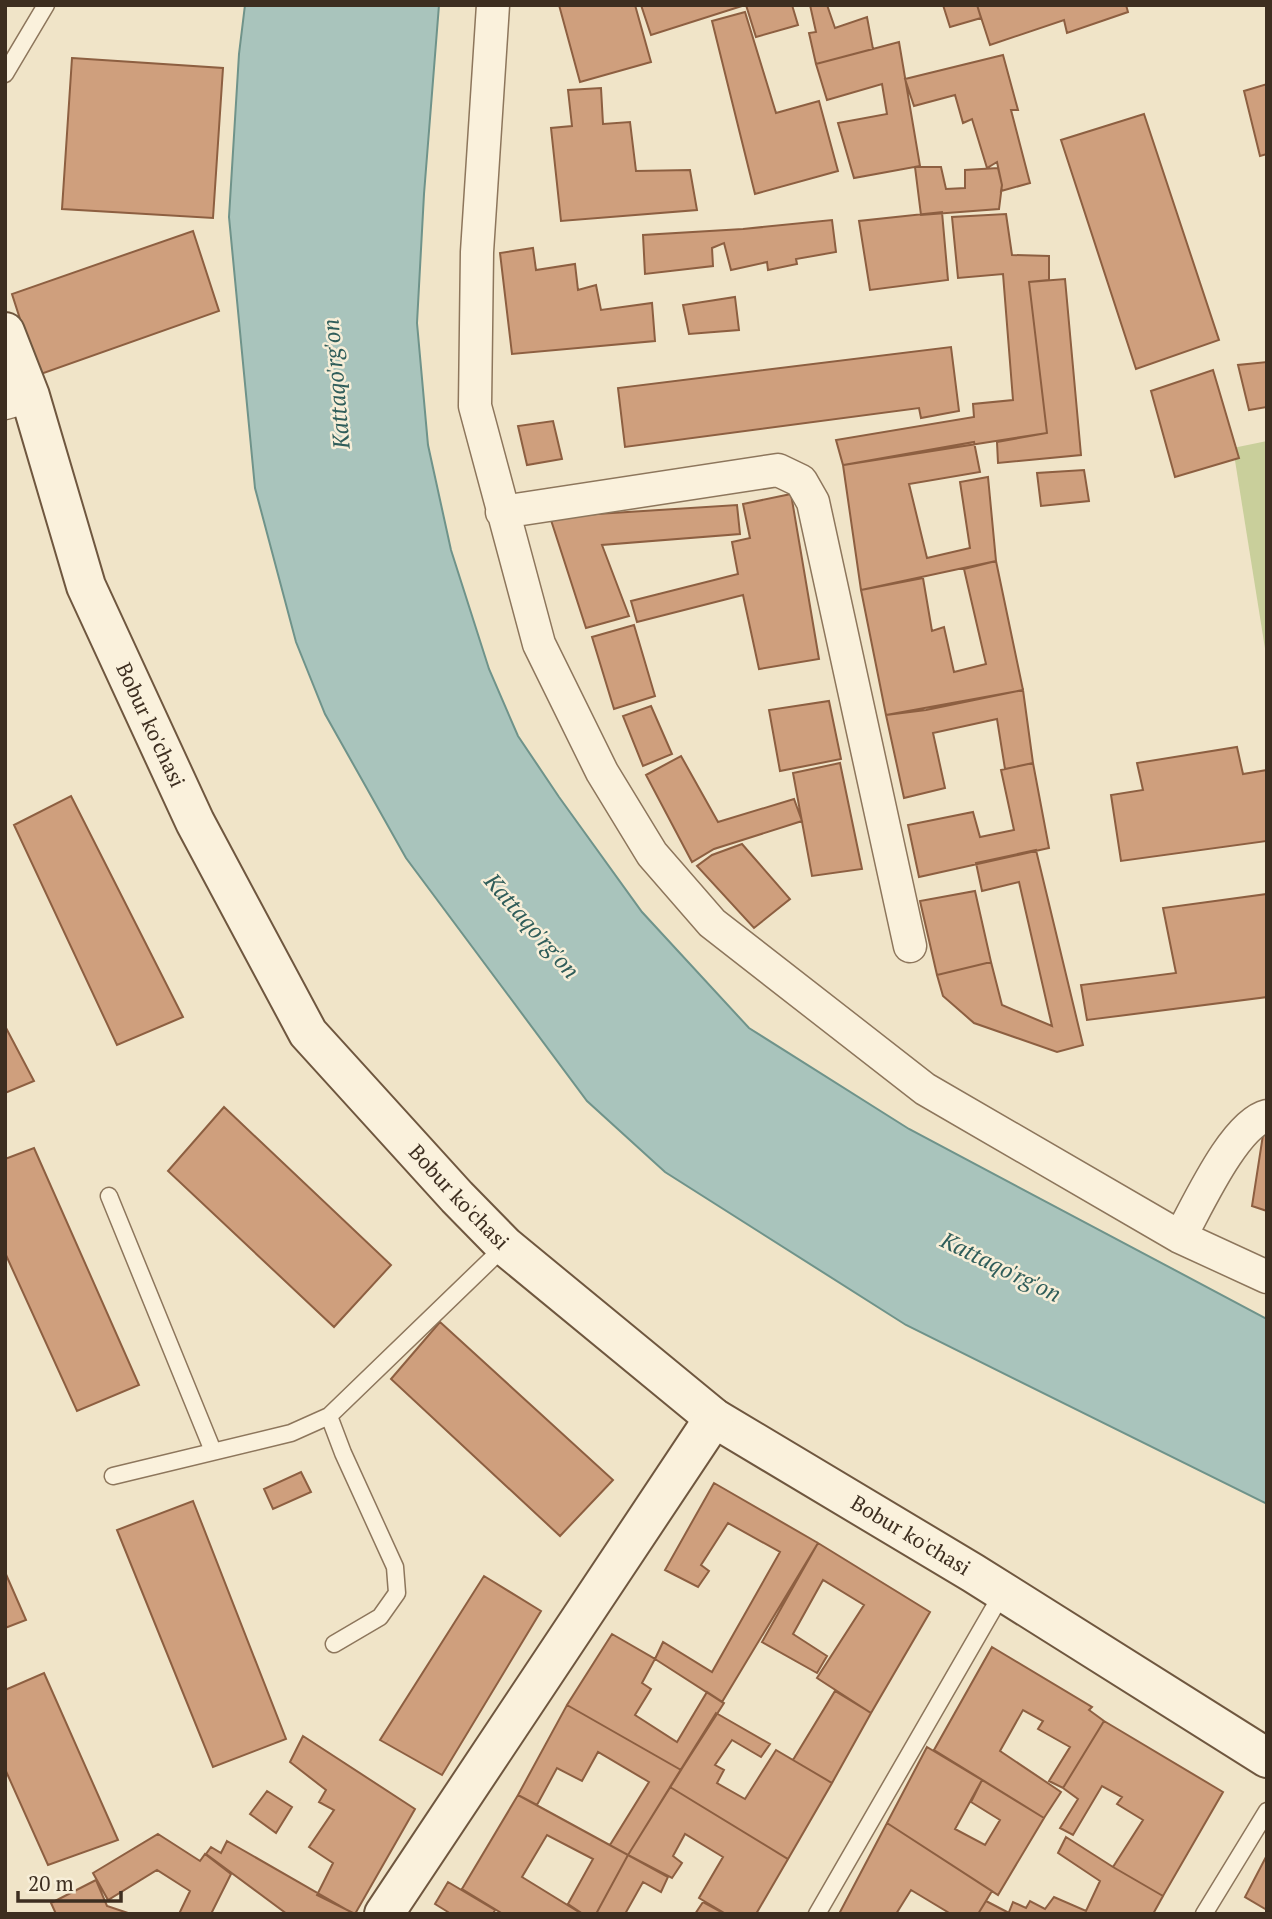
<svg xmlns="http://www.w3.org/2000/svg" width="1272" height="1919" font-family="'PT Serif',serif">
	<style>
		.green { fill: #c9cf9b }
		.water { fill: #a9c4bc; stroke: #6f938a; stroke-width: 2 }
		.building { fill: #cf9f7d; stroke: #8d5f41; stroke-width: 2 }
		.lines { fill: none; stroke-linecap: round; stroke-linejoin: round }
		.lane-casing { stroke: #8d765c; stroke-width: 19 }
		.street-casing { stroke: #8d765c; stroke-width: 35 }
		.secondary-casing { stroke: #6f573f; stroke-width: 42 }
		.lane { stroke: #faf1dc; stroke-width: 16 }
		.street { stroke: #faf1dc; stroke-width: 32 }
		.secondary { stroke: #faf1dc; stroke-width: 38 }
		.labels { text-anchor: middle; stroke-width: 5; stroke-linejoin: round; paint-order: stroke }
		.street-label { font-size: 21px; fill: #3d2e20; stroke: #f7eed8 }
		.water-label { font-size: 23px; font-style: italic; fill: #2f5d5a; stroke: #f7eed8 }
	</style>
	<rect width="100%" height="100%" fill="#f0e4c8"/>
	<path class="green" d="M1267,441V661L1233,448Z"/>
	<path class="water" d="M245,5H439L424,194L417,323L428,445L451,550L489,669L518,736L559,797L642,912L749,1028L909,1129L1267,1319V1504L906,1325L665,1172L587,1101L406,858L325,714L296,642L255,488L229,217L239,54Z"/>
	<path class="building" d="M559,5H635L651,62L580,82Z
		M641,5H742V6L651,35Z
		M746,5H792L798,25L756,37Z
		M810,5H827L835,28L867,17L873,49L816,64L809,33L816,32Z
		M943,5H977L981,18L950,27Z
		M977,5H1126L1128,12L1067,33L1064,20L990,45Z
		M745,12L776,113L819,101L838,171L755,194L712,21Z
		M899,42L920,166L854,178L838,123L887,114L882,84L827,100L816,64Z
		M1003,55L1018,110H1011L1030,183L1001,191L1002,185L997,162L987,168L972,119L963,123L955,95L914,106L905,79Z
		M72,58L223,68L213,218L62,209Z
		M1267,84V154L1260,156L1244,91Z
		M601,88L603,124L630,122L636,171L690,170L697,210L561,221L551,128L572,126L568,90Z
		M1144,114L1219,340L1136,369L1061,140Z
		M915,167H941L946,189L965,188V170L998,168L1002,185L999,209L921,215Z
		M942,212L948,280L870,290L859,221Z
		M1006,214L1012,255L1049,256V280L1029,282L1047,433L843,465L836,440L974,417L973,404L1013,400L1003,274L958,278L952,217Z
		M832,220L836,252L796,259L797,264L768,270L767,262L731,270L724,243L712,248L713,266L645,274L643,235L743,229Z
		M193,231L219,311L38,375L12,294Z
		M533,248L536,270L575,264L578,290L596,285L601,310L652,303L655,341L512,354L500,253Z
		M1065,279L1081,455L998,463L997,442L1047,433L1029,282Z
		M735,297L739,330L689,334L683,305Z
		M951,347L959,411L921,418L919,408L625,447L618,388Z
		M1267,362V407L1249,410L1238,365Z
		M1213,370L1239,458L1175,477L1151,391Z
		M553,421L562,459L527,465L518,426Z
		M974,442L980,472L909,484L927,558L970,548L960,482L988,477L996,561L861,590L843,465Z
		M1084,470L1089,501L1041,506L1037,473Z
		M791,494L819,659L759,669L743,595L637,622L631,601L738,574L732,542L750,538L743,504Z
		M737,505L740,534L602,545L629,616L586,628L550,517Z
		M996,561L1023,690L886,715L861,590L923,578L932,631L944,627L954,672L986,664L964,569Z
		M634,625L655,696L614,709L592,637Z
		M1023,690L1033,763L1005,769L997,719L933,733L945,788L904,798L886,715L926,710Z
		M829,701L841,759L780,771L769,710Z
		M651,706L672,754L643,766L623,716Z
		M1237,747L1243,774L1267,770V841L1121,861L1111,795L1143,790L1137,763Z
		M681,756L718,822L794,799L802,821L714,849L692,862L646,775Z
		M840,763L862,869L812,876L793,773Z
		M1033,763L1049,848L919,877L908,825L973,812L980,837L1014,830L1001,770Z
		M71,796L183,1017L117,1045L14,825Z
		M742,844L790,899L754,928L697,866L712,855Z
		M1036,850L1083,1045L1057,1052L974,1023L943,996L937,975L991,962L1002,1005L1052,1026L1019,882L982,891L976,863Z
		M975,891L991,962L937,975L920,901Z
		M1267,894V997L1087,1020L1081,985L1176,973L1163,908Z
		M5,1026L34,1081L5,1093Z
		M224,1107L391,1265L334,1327L168,1171Z
		M1267,1109V1211L1252,1206Z
		M34,1148L139,1385L77,1411L5,1253V1159Z
		M440,1322L613,1480L560,1536L391,1379Z
		M301,1472L311,1492L273,1509L264,1489Z
		M714,1483L818,1543L722,1702L655,1659L663,1642L712,1672L780,1552L728,1523L701,1565L709,1571L698,1587L665,1570Z
		M193,1501L286,1739L213,1767L117,1530Z
		M818,1543L930,1612L871,1713L817,1678L864,1605L823,1580L793,1634L827,1656L817,1673L762,1642Z
		M5,1572L26,1620L5,1628Z
		M484,1576L541,1611L442,1775L380,1740Z
		M612,1634L655,1659L642,1683L651,1689L635,1715L677,1742L707,1692L724,1703L681,1770L567,1705Z
		M992,1647L1092,1707L1089,1710L1104,1721L1063,1788L1049,1781L1070,1747L1038,1729L1043,1721L1023,1710L1000,1751L1061,1792L1044,1818L934,1750Z
		M44,1673L118,1840L48,1865L5,1769V1690Z
		M835,1691L871,1713L832,1783L793,1760Z
		M567,1705L681,1770L628,1855L610,1845L649,1782L598,1752L582,1781L557,1768L537,1805L518,1795Z
		M716,1713L770,1744L761,1757L732,1740L715,1765L724,1770L717,1783L745,1799L776,1750L832,1783L788,1859L670,1787Z
		M1104,1721L1223,1792L1163,1896L1113,1867L1143,1820L1117,1804L1122,1797L1102,1786L1073,1835L1060,1828L1078,1799L1063,1788Z
		M303,1736L415,1809L355,1914L317,1895L333,1863L309,1847L334,1810L319,1802L326,1790L290,1762Z
		M927,1747L982,1780L955,1829L985,1845L1000,1820L971,1802L982,1780L1044,1818L998,1895L887,1823Z
		M670,1787L788,1859L756,1914H726L699,1898L723,1857L685,1834L673,1856L682,1863L672,1878L628,1855Z
		M267,1791L292,1807L276,1833L250,1814Z
		M518,1795L628,1855L596,1914H583L568,1904L593,1859L547,1835L522,1877L582,1914H503L462,1889Z
		M887,1823L992,1891L978,1914H951L911,1890L896,1914H839Z
		M158,1834L200,1861L205,1854L231,1874L211,1914H179L190,1891L157,1870L108,1900L93,1873Z
		M1066,1837L1113,1867L1163,1896L1153,1914H1012L1009,1912L1013,1902L1026,1908L1030,1901L1045,1909L1054,1897L1086,1911L1100,1881L1058,1853Z
		M227,1841L354,1914H287L206,1854L211,1847L221,1853Z
		M628,1855L668,1877L661,1892L643,1882L625,1914H596Z
		M1267,1855V1910L1245,1897Z
		M96,1880L107,1906L131,1914H56L51,1903Z
		M448,1882L495,1910L493,1914H447L448,1912L435,1904Z
		M986,1901L1011,1914H978Z
		M703,1902L725,1914H695Z"/>
	<g class="lines">
		<g class="lane-casing">
			<path id="lane" d="M5,74L46,5
				M109,1196L213,1451
				M329,1416L343,1453L395,1567L397,1593L380,1617L334,1644
				M113,1476L291,1433L329,1416L505,1246
				M817,1914L1003,1592
				M1204,1914L1267,1811"/>
		</g>
		<g class="street-casing">
			<path id="street" d="M493,5L477,252L475,406L539,644L602,772L652,854L712,923L925,1089L1180,1237L1267,1277
				M5,403L30,396
				M502,512L778,470L801,481L813,502L910,946
				M1180,1237C1197,1207 1234,1124 1267,1116"/>
		</g>
		<g class="secondary-casing">
			<g id="secondary">
				<path id="s1" d="M5,332L30,396L86,586L195,822L308,1033L457,1197L505,1246L714,1418L973,1573L1267,1758"/>
				<path d="M384,1914L714,1418"/>
			</g>
		</g>
		<use href="#lane" class="lane"/>
		<use href="#street" class="street"/>
		<use href="#secondary" class="secondary"/>
	</g>
	<g class="labels">
		<g class="street-label">
			<text dy="7" stroke="none"><textPath href="#s1" startOffset="420">Bobur ko'chasi</textPath></text>
			<text dy="7" stroke="none"><textPath href="#s1" startOffset="989">Bobur ko'chasi</textPath></text>
			<text dy="7" stroke="none"><textPath href="#s1" startOffset="1556">Bobur ko'chasi</textPath></text>
		</g>
		<g class="water-label">
			<text transform="translate(336 384) rotate(-95)" y="8">Kattaqo'rg'on</text>
			<text transform="translate(532 926) rotate(49)" y="8">Kattaqo'rg'on</text>
			<text transform="translate(1001 1267) rotate(26)" y="8">Kattaqo'rg'on</text>
		</g>
	</g>
	<rect width="1272" height="1919" fill="none" stroke="#3d2e20" stroke-width="14"/>
	<path d="M18 1891v10h103v-10" fill="none" stroke="#3d2e20" stroke-width="3.5"/>
	<text x="28" y="1891" font-size="21" fill="#3d2e20" stroke="#f7eed8" stroke-width="5" paint-order="stroke">20 m</text>
</svg>
